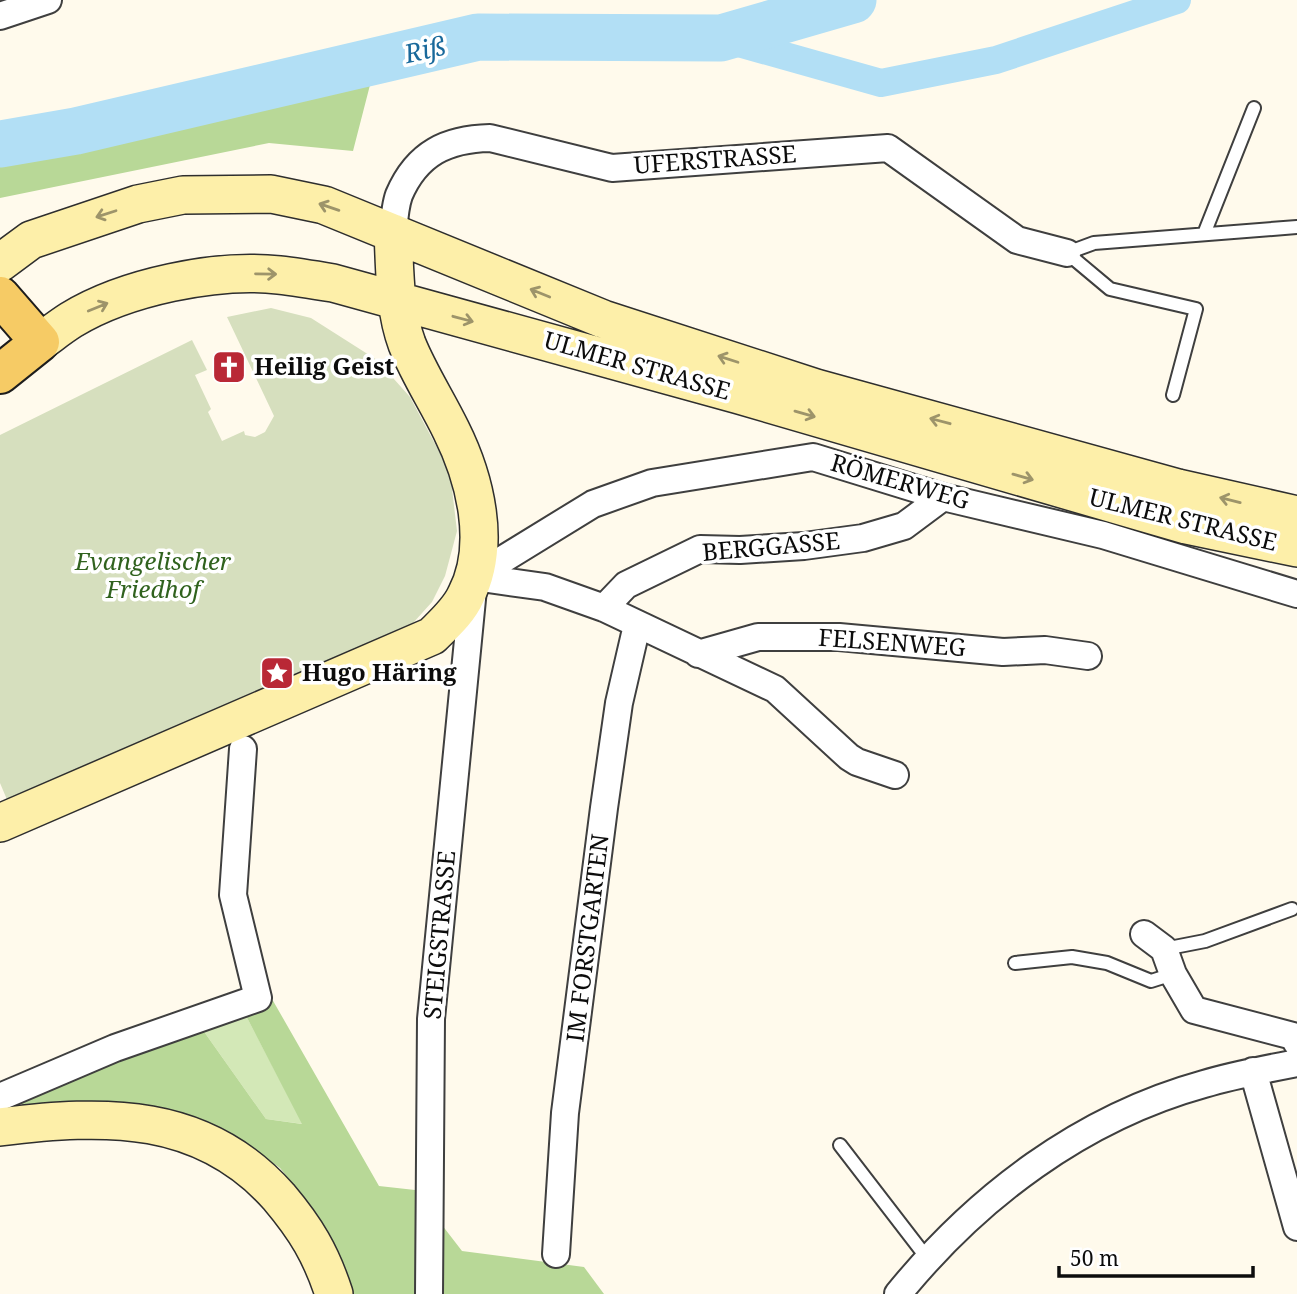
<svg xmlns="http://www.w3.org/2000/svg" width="1297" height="1294" font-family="'Noto Serif',serif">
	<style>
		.green { fill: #d3e8b7 }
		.forest { fill: #b8d897 }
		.cemetery { fill: #d6dfbe }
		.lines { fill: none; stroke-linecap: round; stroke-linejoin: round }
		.canal { stroke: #b2dff5; stroke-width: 28 }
		.river { stroke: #b2dff5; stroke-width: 47 }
		.lane-casing { stroke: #3f3f3f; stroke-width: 16 }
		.street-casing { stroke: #3f3f3f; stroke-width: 30 }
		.secondary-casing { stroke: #2e2e2e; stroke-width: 40 }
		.primary-casing { stroke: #1d1d1d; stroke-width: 42 }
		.lane { stroke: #fff; stroke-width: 12 }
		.street { stroke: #fff; stroke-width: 26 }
		.secondary { stroke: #fdefa9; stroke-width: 37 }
		.primary { stroke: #f6cb65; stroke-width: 38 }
		.oneway { stroke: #9d946a }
		.labels { text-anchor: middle; stroke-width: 7; stroke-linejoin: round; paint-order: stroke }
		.street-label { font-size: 24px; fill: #0c0c0c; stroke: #fff }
		.poi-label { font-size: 24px; font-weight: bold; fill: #0c0c0c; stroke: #fff; text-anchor: start }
		.park-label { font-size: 24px; font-style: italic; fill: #30621e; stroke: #fff }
		.water-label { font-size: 26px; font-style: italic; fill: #19699b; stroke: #fff }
	</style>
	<rect width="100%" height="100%" fill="#fffaec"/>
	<path class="green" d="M243,1010L303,1124L266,1119L200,1026Z"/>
	<path class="forest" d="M370,85L353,151L269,143L0,198V160Z
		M272,999L379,1186L415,1190L462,1251L584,1267L604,1294H347L342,1263L314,1210L280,1168L235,1136L171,1113L23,1107L19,1096L200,1026L266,1119L302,1124L243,1010Z"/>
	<path class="cemetery" d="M271,308L311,318L377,360L410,397L450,472L457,531L445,576L432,602L404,633L8,802L0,783V435L192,340L207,370L195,375L211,409L208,412L222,441L244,431L245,435L255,437L265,432L274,416L227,317Z"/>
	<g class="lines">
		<path class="canal" d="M721,38L881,83L996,60L1177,0"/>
		<path class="river" d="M0,144L76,131L478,37L721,38L853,0"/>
		<g class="lane-casing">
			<path id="lane" d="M1204,234L1254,108
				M1173,395L1196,309L1110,289L1067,253L1094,243L1297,227
				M1164,949L1205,941L1292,909
				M1015,963L1072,957L1107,963L1151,981L1173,974
				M840,1145L927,1258"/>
		</g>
		<g class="street-casing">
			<path id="street" d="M0,16L48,0
				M393,233C394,221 395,206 399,195C417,153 447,139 490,138L612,168L888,148L1017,240L1067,253
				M474,577L593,504L652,483L813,457L943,497L1103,535L1297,594
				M474,577L545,587L604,608L775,689L849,757L857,762L895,775
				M604,608L626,585L700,549L740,550L804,546L863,538L904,526L943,497
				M698,654L758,637H839L1003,652L1045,650L1088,656
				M1144,934L1164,949L1173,974L1194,1010L1293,1036L1297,1043
				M1253,1071L1297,1227
				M0,1097L115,1048L258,998L233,895L243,749
				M556,1254L565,1113L604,808L619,703L637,625
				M429,1294L431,1019L473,589
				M898,1294C977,1197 1081,1118 1204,1084C1234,1075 1266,1069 1297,1063"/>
		</g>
		<g class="secondary-casing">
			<path id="secondary" d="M0,263L31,240L138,204L183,195L271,194L324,205L603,319L816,388L1178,488L1297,515
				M40,342C50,335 60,327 71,320C125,287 216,268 279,275C297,277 315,280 333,283L739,395L1186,525L1297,548
				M0,823L432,636C444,624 459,611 466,595C492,545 475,478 451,430C437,401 419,374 407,344C394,309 395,270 393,233
				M0,1127C105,1114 203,1111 279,1197C306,1229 321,1254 334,1294"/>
		</g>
		<g class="primary-casing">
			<path id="primary" d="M0,296L40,342L0,374"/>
		</g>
		<use href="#lane" class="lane"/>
		<use href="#street" class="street"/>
		<use href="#secondary" class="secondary"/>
		<use href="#primary" class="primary"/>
	</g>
	<defs><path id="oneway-shaft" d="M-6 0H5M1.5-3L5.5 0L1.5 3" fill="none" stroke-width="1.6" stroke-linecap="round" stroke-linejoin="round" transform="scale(1.75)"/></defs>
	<g class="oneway">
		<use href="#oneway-shaft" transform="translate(329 207) rotate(-161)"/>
		<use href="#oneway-shaft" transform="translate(106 214) rotate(162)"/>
		<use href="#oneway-shaft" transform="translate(266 274) rotate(1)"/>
		<use href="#oneway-shaft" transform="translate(540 293) rotate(-158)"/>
		<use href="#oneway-shaft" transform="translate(98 307) rotate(-22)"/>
		<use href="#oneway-shaft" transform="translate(463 319) rotate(15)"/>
		<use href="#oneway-shaft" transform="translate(728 359) rotate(-162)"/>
		<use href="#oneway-shaft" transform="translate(805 414) rotate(16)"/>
		<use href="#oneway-shaft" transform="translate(940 421) rotate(-165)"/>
		<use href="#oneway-shaft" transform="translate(1023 477) rotate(16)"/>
		<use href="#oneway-shaft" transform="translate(1230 500) rotate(-166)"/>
	</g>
	<defs>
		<g id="church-square" transform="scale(1.75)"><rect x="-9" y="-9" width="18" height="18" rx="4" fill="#b92836" stroke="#fff"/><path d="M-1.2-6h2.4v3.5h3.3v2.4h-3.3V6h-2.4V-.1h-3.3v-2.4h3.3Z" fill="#fff"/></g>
		<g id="sight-square" transform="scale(1.75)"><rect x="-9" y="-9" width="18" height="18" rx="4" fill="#b92836" stroke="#fff"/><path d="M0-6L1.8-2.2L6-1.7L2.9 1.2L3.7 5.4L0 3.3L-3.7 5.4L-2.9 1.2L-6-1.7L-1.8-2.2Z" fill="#fff"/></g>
	</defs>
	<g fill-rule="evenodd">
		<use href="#church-square" x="229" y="367"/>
		<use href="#sight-square" x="277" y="673"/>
	</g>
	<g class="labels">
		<g class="street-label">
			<text transform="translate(715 160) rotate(-4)" y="8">UFERSTRASSE</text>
			<text transform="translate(637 366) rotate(16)" y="8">ULMER STRASSE</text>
			<text transform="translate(900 482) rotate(16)" y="8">RÖMERWEG</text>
			<text transform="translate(1183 520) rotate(14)" y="8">ULMER STRASSE</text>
			<text transform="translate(771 547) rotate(-5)" y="8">BERGGASSE</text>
			<text transform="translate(892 643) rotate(4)" y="8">FELSENWEG</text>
			<text transform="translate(440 935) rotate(-85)" y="8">STEIGSTRASSE</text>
			<text transform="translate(588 938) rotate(-83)" y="8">IM FORSTGARTEN</text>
		</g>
		<g class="poi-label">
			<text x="254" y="375">Heilig Geist</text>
			<text x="302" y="681">Hugo Häring</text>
		</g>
		<g class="park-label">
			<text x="153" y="570">Evangelischer<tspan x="153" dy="28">Friedhof</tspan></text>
		</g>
		<g class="water-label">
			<text transform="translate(425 50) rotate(-13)" y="9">Riß</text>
		</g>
	</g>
	<path d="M1059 1266v10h194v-10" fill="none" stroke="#0c0c0c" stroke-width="3.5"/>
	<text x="1070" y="1266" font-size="21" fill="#0c0c0c" stroke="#ffffff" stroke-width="5" paint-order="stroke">50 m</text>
</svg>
